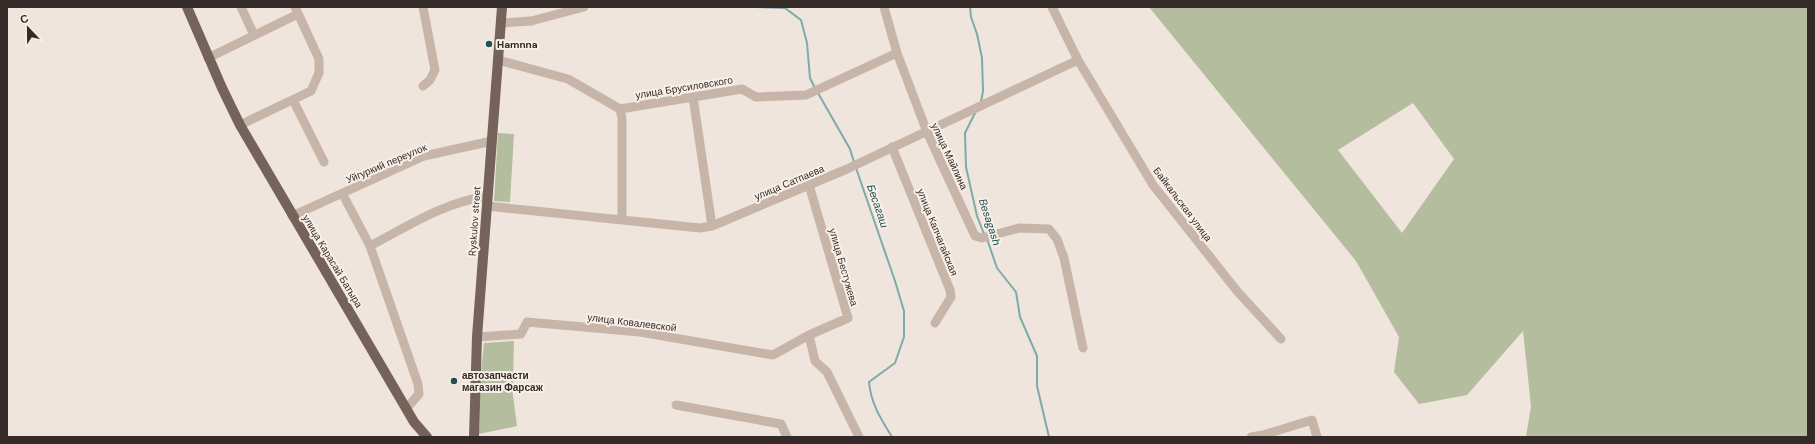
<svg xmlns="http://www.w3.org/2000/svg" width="1815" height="444" font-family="'DM Sans',sans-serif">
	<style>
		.green { fill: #b4bd9d; fill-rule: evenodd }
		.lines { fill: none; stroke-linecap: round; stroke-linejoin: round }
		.stream { stroke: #7daaaa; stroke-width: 2 }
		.minor { stroke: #c7b5a9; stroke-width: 9 }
		.major { stroke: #75625b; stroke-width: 10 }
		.poi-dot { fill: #215152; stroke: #f8f0e8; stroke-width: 1.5 }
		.labels { text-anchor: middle; stroke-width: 4; stroke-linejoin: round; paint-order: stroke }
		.poi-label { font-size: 10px; font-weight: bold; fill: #342b28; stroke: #f8f0e8; text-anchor: start }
		.street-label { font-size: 10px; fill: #342b28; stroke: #f8f0e8 }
		.water-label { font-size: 11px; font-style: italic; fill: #215152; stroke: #f8f0e8 }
	</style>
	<rect width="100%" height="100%" fill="#f0e5dc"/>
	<path class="green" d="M1149,7H1808V437H1526L1531,406L1523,331L1467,395L1419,404L1394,372L1399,337L1356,261ZM1413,103L1454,159L1402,233L1338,150Z
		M498,133L514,134L510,202L494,201Z
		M514,341L513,383L480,384L484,343Z
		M512,388L517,426L479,434L480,392Z"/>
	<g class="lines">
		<path class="stream" d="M754,7L785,8L801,20L807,43L810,78L815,88
			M970,7L971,17L977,34L982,58L983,91L981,102
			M818,93L850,149L854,162
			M976,111L965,133L966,167L977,216L984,234
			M856,168L895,281L904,311V337L895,363L869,382C871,404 881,419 892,437
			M987,239L997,268L1016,292L1020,317L1037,356V386L1049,437"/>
		<path class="minor" d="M241,7L254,35
			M423,7L435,70L430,80L423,86
			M884,7L897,53L927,132L975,236L982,238L1019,228L1049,229L1057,239L1064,258L1083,348
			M1052,7L1078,60L1153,185L1237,291L1281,339
			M501,23L531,21L584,7
			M208,58L298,14
			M498,60L568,79L620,109L742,89L756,97L806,95L897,53
			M693,97L712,226
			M293,100L324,162
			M620,109L622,118V220
			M240,125L311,91L319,73V59L295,7
			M892,147L950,290L951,297L935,323
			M809,185L848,318L809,335L815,361L827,372L859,437
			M342,193L370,246L418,384L419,394L406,409
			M487,206L700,228L712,226L847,169L1078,60
			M292,216L424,156L492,141
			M370,246C410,225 442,203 488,196
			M477,337L521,334L527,322L640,332L773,355L809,335
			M676,405L781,424L787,437
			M1251,437L1263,435L1312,420L1317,437"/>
		<path class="major" d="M187,7L222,88L240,125L414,422L427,437
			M474,437L477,337L502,7"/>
	</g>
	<g class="poi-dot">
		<circle cx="489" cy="44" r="4"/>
		<circle cx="454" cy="381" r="4"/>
	</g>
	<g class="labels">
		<g class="poi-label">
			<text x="497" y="48">Hamnna</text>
			<text x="462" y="379">автозапчасти<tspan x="462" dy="12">магазин Фарсаж</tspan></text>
		</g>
		<g class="street-label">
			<text transform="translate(684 87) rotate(-9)" y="4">улица Брусиловского</text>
			<text transform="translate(950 156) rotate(65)" y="4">улица Майлина</text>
			<text transform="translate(386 163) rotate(-23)" y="4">Уйгуркий переулок</text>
			<text transform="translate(789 182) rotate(-23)" y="4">улица Сатпаева</text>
			<text transform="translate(1183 204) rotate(53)" y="4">Байкальская улица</text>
			<text transform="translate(474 221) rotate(-86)" y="4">Ryskulov street</text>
			<text transform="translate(938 232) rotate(68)" y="4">улица Капчагайская</text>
			<text transform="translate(333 261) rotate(59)" y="4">улица Карасай Батыра</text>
			<text transform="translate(844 267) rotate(74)" y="4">улица Бестужева</text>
			<text transform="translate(632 322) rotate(7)" y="4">улица Ковалевской</text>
		</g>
		<g class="water-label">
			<text transform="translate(878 206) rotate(71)" y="4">Бесагаш</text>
			<text transform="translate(990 222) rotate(72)" y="4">Besagash</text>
		</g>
	</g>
	<rect width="1815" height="444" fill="none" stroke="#342b28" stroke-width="16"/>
	<g transform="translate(28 28) rotate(338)" stroke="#f8f0e8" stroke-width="3" paint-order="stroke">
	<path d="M0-3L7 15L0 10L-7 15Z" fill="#342b28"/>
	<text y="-6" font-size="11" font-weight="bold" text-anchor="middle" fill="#342b28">С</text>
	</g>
</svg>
